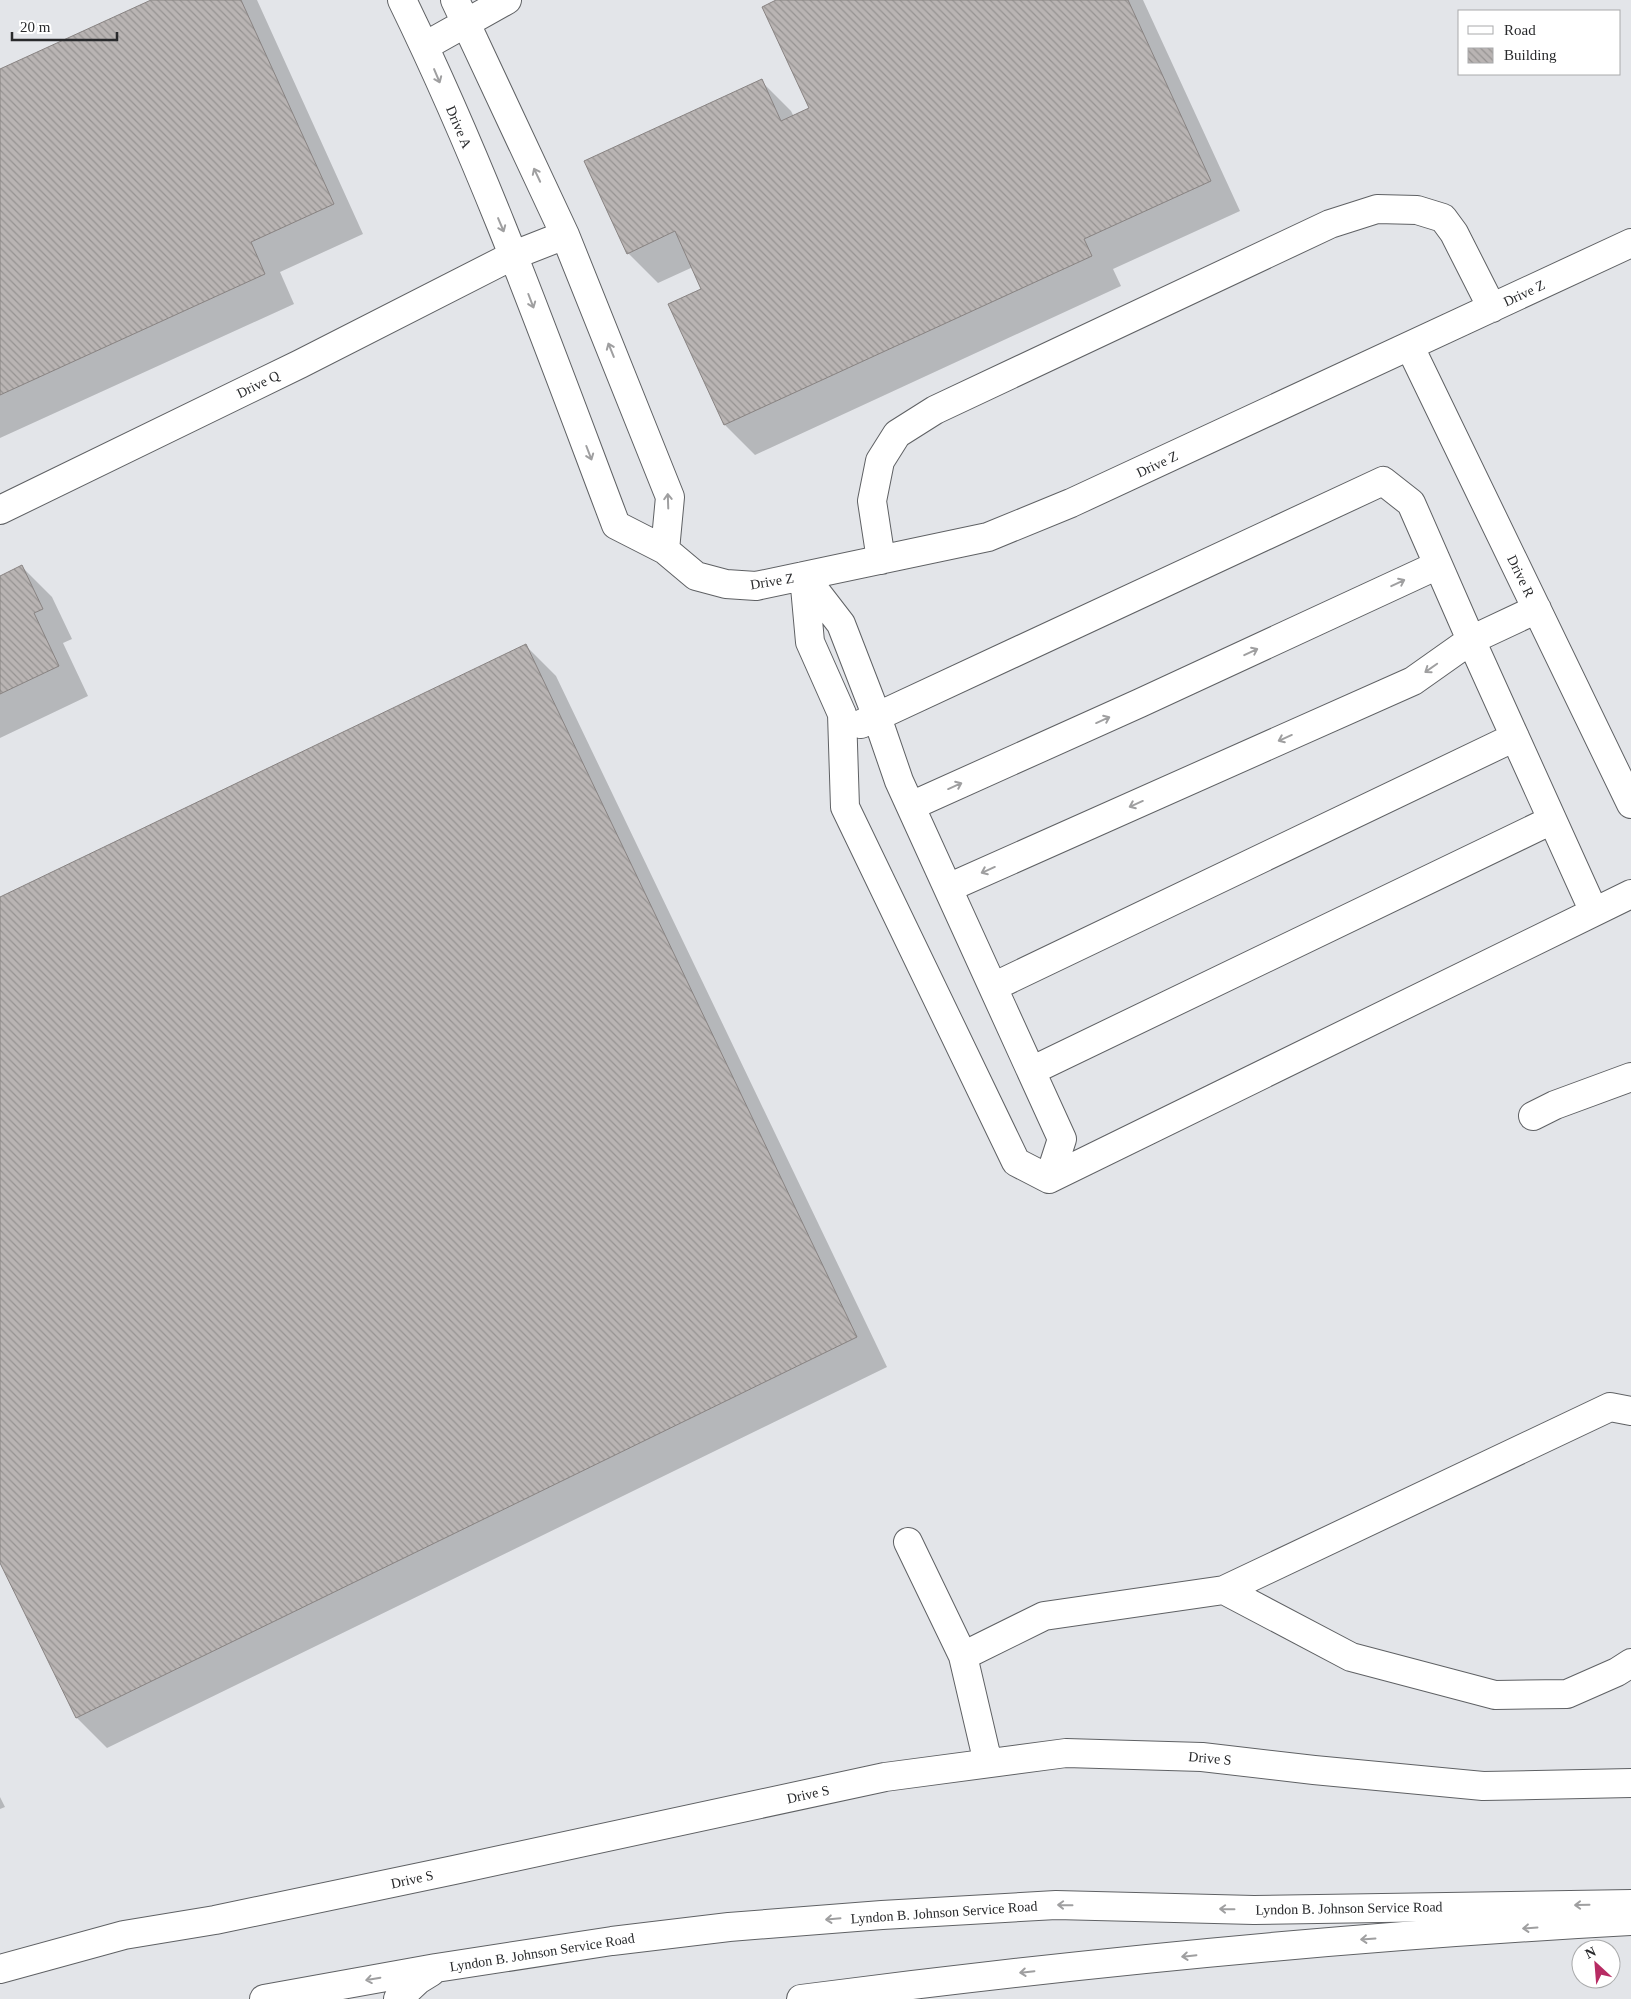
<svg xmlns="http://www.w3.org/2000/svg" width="1631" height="1999" font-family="Georgia,serif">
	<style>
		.shadow { fill: #0003 }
		.building { fill: url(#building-back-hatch); stroke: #888382 }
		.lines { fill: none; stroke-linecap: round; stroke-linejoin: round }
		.minor-casing { stroke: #5f6164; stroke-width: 30 }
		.major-casing { stroke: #5f6164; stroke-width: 30 }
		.highway-casing { stroke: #5f6164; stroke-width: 30 }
		.minor { stroke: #fff; stroke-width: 28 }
		.major { stroke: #fff; stroke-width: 28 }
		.highway { stroke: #fff; stroke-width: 28 }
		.oneway { stroke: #9f9fa0 }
		.labels { text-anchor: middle; stroke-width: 5; stroke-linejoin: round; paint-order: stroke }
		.street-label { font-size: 14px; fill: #292a2c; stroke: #fff }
	</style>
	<defs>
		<pattern id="building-back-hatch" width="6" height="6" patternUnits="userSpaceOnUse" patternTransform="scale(1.25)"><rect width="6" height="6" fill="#b9b4b3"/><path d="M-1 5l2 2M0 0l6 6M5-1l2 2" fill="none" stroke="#969392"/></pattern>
	</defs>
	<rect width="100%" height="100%" fill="#e3e5e9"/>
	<path class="shadow" d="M154,0H257L363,234L280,272L294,304L0,438V70Z
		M779,0H1143L1240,211L1113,269L1121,286L755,455L725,425L703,289L693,267L658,283L628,253L761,81L791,111L794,117L810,109Z
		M22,567L52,597L72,639L63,643L88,696L0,738V577Z
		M526,646L556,676L887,1367L107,1748L77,1718L0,1560V898Z
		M0,1797L5,1807L0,1809Z"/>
	<path class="building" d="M151,0H241L334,204L251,242L265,274L0,395V69Z
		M776,0H1128L1211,181L1084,239L1092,256L724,425L668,304L701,289L675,231L627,254L584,161L762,79L781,121L809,108L762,7Z
		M22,565L43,609L34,613L59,666L0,694V576Z
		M526,644L857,1337L76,1718L0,1563V897Z"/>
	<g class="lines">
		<g class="minor-casing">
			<path id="minor" d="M402,0C485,170 549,348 616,525L665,550L696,576L726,584L756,586L988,537L1071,503L1631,243
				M455,0L565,235L670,497L665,550
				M425,46L507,0
				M1410,347L1631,804
				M0,510L300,364L514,255L565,235
				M881,560L872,501L880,461L897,434L935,410L1330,224L1377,209L1417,210L1443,218L1454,233L1492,308
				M804,576L841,624L877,717L899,781L1062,1139L1049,1179L1016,1162L845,807L842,714L810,642Z
				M861,724L1383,481L1411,503L1471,640L1537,609
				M911,806L1140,703L1438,565
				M948,888L1413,681L1471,640L1594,912
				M993,987L1515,737
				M1031,1071L1552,820
				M1533,1116L1555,1105L1631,1077
				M1049,1179L1631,894
				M908,1542L963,1656
				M1224,1590L1351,1657L1495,1695L1567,1694L1617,1672L1631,1663
				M988,1763L963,1656L1044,1616L1224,1590L1610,1407L1631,1411
				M0,1969L124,1935L215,1920L454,1870L885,1777L1066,1753L1202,1757L1314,1770L1483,1786L1631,1783"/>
		</g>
		<g class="major-casing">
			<path id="major" d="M264,1999L436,1968L612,1941L729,1927L882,1915L1056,1905L1254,1910L1631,1904
				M398,1999L418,1980L431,1972"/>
		</g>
		<g class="highway-casing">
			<path id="highway" d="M801,1999C1077,1963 1354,1936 1631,1921"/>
		</g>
		<use href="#minor" class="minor"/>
		<use href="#major" class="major"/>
		<use href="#highway" class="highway"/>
	</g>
	<defs><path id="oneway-shaft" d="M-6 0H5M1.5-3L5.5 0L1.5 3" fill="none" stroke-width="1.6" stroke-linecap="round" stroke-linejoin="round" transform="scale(1.25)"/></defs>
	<g class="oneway">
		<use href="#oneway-shaft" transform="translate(437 76) rotate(67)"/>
		<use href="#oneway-shaft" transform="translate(537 175) rotate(-115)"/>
		<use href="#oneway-shaft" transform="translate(501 225) rotate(67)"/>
		<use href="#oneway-shaft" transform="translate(531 301) rotate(69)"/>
		<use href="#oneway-shaft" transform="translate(611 350) rotate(-112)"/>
		<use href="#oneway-shaft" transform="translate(589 453) rotate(69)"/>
		<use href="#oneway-shaft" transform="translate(668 501) rotate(-92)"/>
		<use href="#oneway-shaft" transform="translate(1398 583) rotate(-25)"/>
		<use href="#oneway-shaft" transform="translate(1251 652) rotate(-25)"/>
		<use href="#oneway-shaft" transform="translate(1431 668) rotate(145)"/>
		<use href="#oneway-shaft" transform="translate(1103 720) rotate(-24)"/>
		<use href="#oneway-shaft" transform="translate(1285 738) rotate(156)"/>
		<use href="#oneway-shaft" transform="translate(955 786) rotate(-24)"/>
		<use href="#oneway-shaft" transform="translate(1136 804) rotate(156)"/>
		<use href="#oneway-shaft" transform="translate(988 870) rotate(156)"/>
		<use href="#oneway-shaft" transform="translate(1065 1905) rotate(-179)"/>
		<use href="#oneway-shaft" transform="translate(1582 1905) rotate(179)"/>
		<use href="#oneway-shaft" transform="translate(1227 1909) rotate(-179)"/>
		<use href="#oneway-shaft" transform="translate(833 1919) rotate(175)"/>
		<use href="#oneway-shaft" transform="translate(1530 1928) rotate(176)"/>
		<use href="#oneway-shaft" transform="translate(1368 1939) rotate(176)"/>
		<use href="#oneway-shaft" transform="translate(1189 1956) rotate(174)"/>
		<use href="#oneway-shaft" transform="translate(1027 1972) rotate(174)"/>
		<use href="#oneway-shaft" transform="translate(373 1979) rotate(170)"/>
	</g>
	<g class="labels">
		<g class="street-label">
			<text transform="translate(459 127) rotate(67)" y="5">Drive A</text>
			<text transform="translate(1524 293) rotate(-25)" y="5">Drive Z</text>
			<text transform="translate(258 384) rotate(-26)" y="5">Drive Q</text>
			<text transform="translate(1157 464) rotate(-25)" y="5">Drive Z</text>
			<text transform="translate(1521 576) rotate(64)" y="5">Drive R</text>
			<text transform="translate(772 581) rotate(-9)" y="5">Drive Z</text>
			<text transform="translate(1210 1758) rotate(5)" y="5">Drive S</text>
			<text transform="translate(808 1794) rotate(-12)" y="5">Drive S</text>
			<text transform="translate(412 1879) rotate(-12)" y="5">Drive S</text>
			<text transform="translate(1349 1908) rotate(-1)" y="5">Lyndon B. Johnson Service Road</text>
			<text transform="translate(944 1912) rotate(-4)" y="5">Lyndon B. Johnson Service Road</text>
			<text transform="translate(542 1952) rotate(-9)" y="5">Lyndon B. Johnson Service Road</text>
		</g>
	</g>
	<rect x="1458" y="10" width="162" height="65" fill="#ffffff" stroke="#a9aaab"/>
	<rect x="1468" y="26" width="25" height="8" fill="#ffffff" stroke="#a9aaab"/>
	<text x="1504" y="35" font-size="15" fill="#292a2c">Road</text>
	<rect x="1468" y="48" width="25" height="15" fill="url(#building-back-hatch)" stroke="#a9aaab"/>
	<text x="1504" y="60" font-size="15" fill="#292a2c">Building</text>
	<g transform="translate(1596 1964) rotate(334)"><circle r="24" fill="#ffffff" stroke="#a9aaab"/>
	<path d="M0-4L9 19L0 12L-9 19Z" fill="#b72b63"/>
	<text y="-8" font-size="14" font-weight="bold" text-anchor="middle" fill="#292a2c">N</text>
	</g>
	<path d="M12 32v8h105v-8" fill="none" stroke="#292a2c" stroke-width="2.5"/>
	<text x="20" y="32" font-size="15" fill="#292a2c" stroke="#ffffff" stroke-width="4" paint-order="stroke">20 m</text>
</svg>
